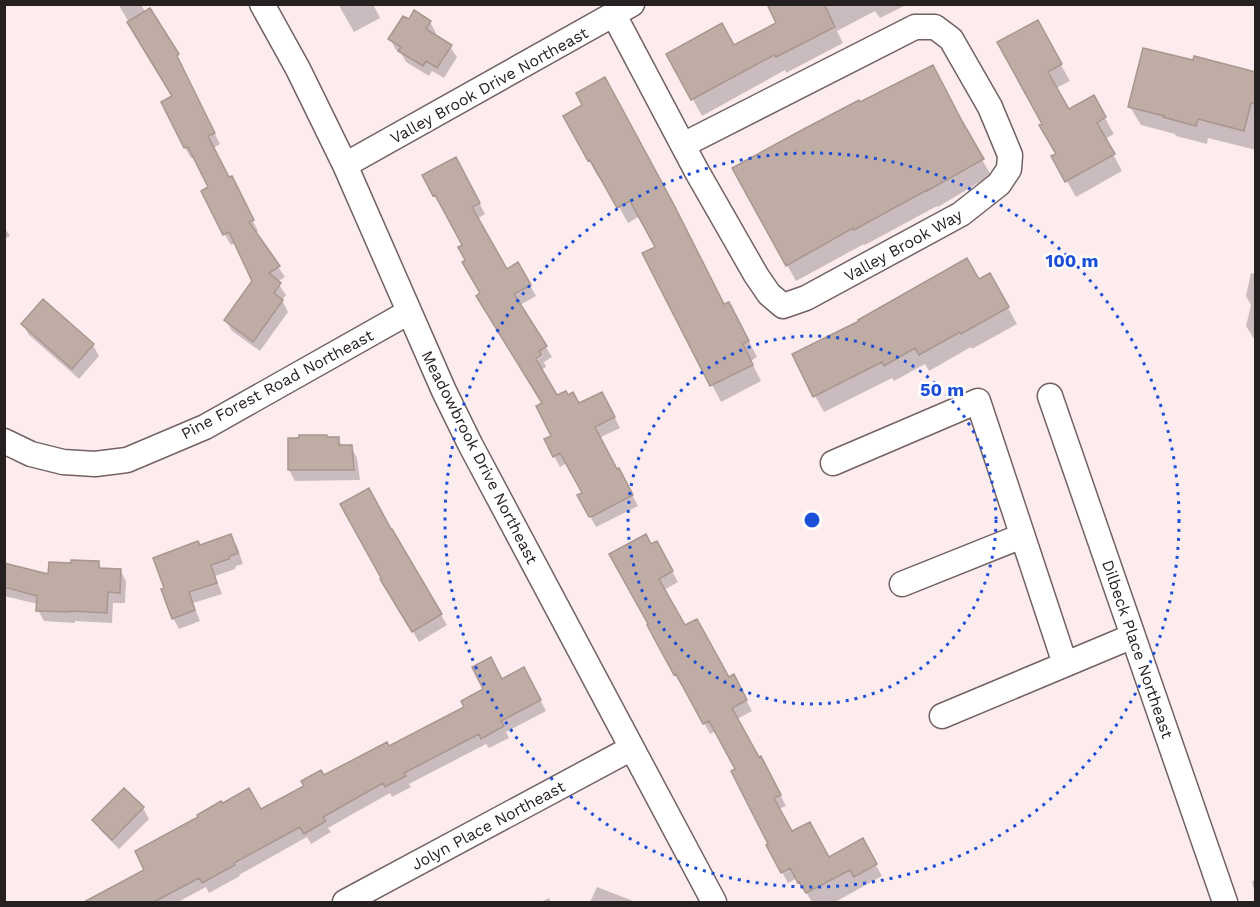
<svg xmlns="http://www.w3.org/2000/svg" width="1260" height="907" font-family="'Work Sans',sans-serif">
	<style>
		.shadow { fill: #0003; fill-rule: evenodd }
		.building { fill: #bfaca5; stroke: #a8968f; stroke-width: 1.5 }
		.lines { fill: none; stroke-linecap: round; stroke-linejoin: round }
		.minor-casing { stroke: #736163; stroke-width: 27 }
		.minor { stroke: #fff; stroke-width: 24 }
		.ring { fill: none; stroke: #1d4ed8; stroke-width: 3; stroke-dasharray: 3 6 }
		.labels { text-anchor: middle; stroke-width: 5; stroke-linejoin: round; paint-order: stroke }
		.street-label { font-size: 16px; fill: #272021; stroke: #fff }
		.centre { fill: #1d4ed8; stroke: #fff; stroke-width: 3 }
		.ring-label { font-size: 18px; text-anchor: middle; font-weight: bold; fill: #1d4ed8; stroke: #fff; stroke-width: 5; stroke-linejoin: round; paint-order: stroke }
	</style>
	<rect width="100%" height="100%" fill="#fdecee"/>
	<path class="shadow" d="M118,4H141L145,12L150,10L183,66L181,67L220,144L213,148L229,179L237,188L258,231L255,233L285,277L277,282L286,295L282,300L288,312L260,351L232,331L226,321L254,281L235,243L231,245L225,235L203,191L210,188L194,157L191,158L185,148L163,102L174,97Z
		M338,4H373L380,18L354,32Z
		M774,4H908L880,18L875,11L837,31L843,43L786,73L785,70L702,116L668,55L734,47L778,24Z
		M409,21L430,22L436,33L434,36L450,47L457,57L444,78L432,71L429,76L406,62L401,53L396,50L390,39Z
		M1037,22L1070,81L1056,88L1069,111L1093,97L1114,134L1105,139L1122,171L1076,197L1053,157L1058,154L1044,124Z
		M1194,62L1256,73V150L1208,138L1207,144L1176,136L1175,134L1141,125L1130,107Z
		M614,95L682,220L724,306L738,320L757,357L751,361L761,381L721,402L644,254L658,247L640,216L628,223L601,175L598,177L565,116Z
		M859,104L970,139L991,175L938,207L937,206L865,245L864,244L796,281L734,169Z
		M462,169L485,214L477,219L506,270L518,264L536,296L520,305L552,357L544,362L546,367L541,370L557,397L578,405L608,404L620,428L599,438L617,471L625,481L638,506L596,527L579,496L584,494L567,463L560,467L554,456L553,436L544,404L482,294L467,260L464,246L442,205L441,206L424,175ZM543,353V356L531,364L529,362Z
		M4,227L10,236L4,239Z
		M1251,273L1256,274V342L1246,326L1251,305L1246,296Z
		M990,275L1017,324L972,349L971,347L929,371L925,364L894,381L892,378L824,412L815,396L979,281Z
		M44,302L93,345L99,356L79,379L29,335L23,324Z
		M338,439L343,447H351L357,458L360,480L295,481L289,470L301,440Z
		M392,531L447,625L419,642L382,579Z
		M231,536L237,546L243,564L236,566L235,569L215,576L222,594L193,603L200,621L179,629L173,618L200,546Z
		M651,546L662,553L678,582L664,590L685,627L728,678L733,676L752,711L737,719L758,759L767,768L786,806L779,809L792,833L829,859L862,840L882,876L835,902H812L797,878L788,883L782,872L737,770L716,731L710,734L683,684L681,685L675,675L631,589Z
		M98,563L102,570H120L126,581L125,603H113L112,623L75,621V623L44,621L38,610V604L4,596V565L50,576Z
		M530,680L546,711L506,732L509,738L489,748L486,744L409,784L411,787L392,797L390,793L328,828L331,832L311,844L307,837L239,875L240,876L209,893L206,887L178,902H85L324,777L389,748L466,707L502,681Z
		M124,790L143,808L149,819L119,849L100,830L94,820Z
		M1256,880V900L1252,881Z
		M597,887L636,902H590Z
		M549,898L551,902H541Z"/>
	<path class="building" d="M767,4H824L835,27L776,57L774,55L691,100L666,54L722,23L734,45L776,23Z
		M150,8L179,54L177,56L215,133L208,136L229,177L232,176L254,220L249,222L280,266L269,273L281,283L274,293L283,300L253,342L224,320L252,281L229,232L223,235L201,191L208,187L188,147L184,148L161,102L172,96L127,22Z
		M414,10L431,21L426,29L452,45L437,68L426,61L423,66L398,51L401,47L388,39L403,16L409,19Z
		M1038,20L1062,64L1048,72L1069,109L1094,95L1106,117L1097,123L1115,154L1065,182L1051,156L1056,154L1039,125L1042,124L997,42Z
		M1143,48L1193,60L1194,56L1256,72V104L1251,103L1244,131L1198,119L1196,126L1163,117L1164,116L1128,107Z
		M933,65L962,121L984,159L927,191V190L854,230L853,228L786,266L732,168L802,130L859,100L860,102Z
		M605,77L673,203L724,304L729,302L749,341L743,344L753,365L710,386L642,253L655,247L630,201L617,208L590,160L588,161L563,116L582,105L576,93Z
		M456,157L480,203L472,207L507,269L518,262L531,285L514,294L547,346L539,351L542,355L536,359L557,395L566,391L568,395L573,392L579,403L602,392L615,417L595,427L617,469L619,468L633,495L593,516L589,517L577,495L582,493L560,453L553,457L544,439L551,436L536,406L542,403L476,296L480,293L462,262L465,260L458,247L462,245L435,195L433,196L422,175Z
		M967,258L979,279L990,273L1009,307L961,334L960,332L919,355L915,348L884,366L882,362L813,397L792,354L859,321L858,320Z
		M43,299L94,344L72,369L21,324Z
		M299,435H327V437H339V445H352L354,470H288V438H299Z
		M369,488L391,529H392L442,614L412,632L380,579L381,578L340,504Z
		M231,534L238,553L230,556L229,559L211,565L217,583L189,592L195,610L172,619L161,589L164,588L153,558L198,541L200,545Z
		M646,534L651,544L657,541L673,571L659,579L685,625L697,619L729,677L734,674L747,700L732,708L759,757L761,756L781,795L774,798L792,831L810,822L829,857L863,838L877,864L854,877L850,870L806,893L799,882L798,883L790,868L781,873L766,845L768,844L731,771L735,769L709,721L703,724L676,674L674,675L655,640L647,625L648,624L609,554Z
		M71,560L99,561V568L121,569L120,593L108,592L107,613L70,611V612L36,611L37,596L4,587V563L48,574L49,562L71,563Z
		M491,657L502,679L524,667L541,700L501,721L504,726L481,739L479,734L404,773L406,776L385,787L383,783L323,817L326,821L304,834L300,827L234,863L235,865L202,883L199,878L152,903H82L144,870L135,851L198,817L197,815L221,801L223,803L249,788L261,809L304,786L301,781L321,770L324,775L387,742L389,746L464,707L461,701L483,689L472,667Z
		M124,788L144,807L112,840L92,820Z"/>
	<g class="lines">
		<g class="minor-casing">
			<path id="minor" d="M262,4L298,69L345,165L444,391L470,444L714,902
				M614,15L696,170L756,275L769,294L783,306L806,298L961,214L999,184L1009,169L1010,155L990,107L951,39L935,27H915L683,145
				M345,165L632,4
				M1050,396L1225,902
				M4,441L31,454L63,462L95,464L127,460L205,427L409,312
				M833,463L978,401L1065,664
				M902,584L1022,536
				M942,716L1133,636
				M345,902L632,748"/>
		</g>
		<use href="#minor" class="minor"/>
	</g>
	<g class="ring">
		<circle cx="812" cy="520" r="184"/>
		<circle cx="812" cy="520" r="367"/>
	</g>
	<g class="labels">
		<g class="street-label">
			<text transform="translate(489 85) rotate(-29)" y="6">Valley Brook Drive Northeast</text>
			<text transform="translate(903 245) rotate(-29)" y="6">Valley Brook Way</text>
			<text transform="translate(277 384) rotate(-28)" y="6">Pine Forest Road Northeast</text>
			<text transform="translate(480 457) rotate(63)" y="6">Meadowbrook Drive Northeast</text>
			<text transform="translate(1138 649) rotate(71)" y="6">Dilbeck Place Northeast</text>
			<text transform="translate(488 825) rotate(-28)" y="6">Jolyn Place Northeast</text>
		</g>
	</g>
	<circle cx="812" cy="520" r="9" class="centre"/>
	<g class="ring-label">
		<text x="1072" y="267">100 m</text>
		<text x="942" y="396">50 m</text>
	</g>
	<rect width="1260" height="907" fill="none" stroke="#272021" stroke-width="12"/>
</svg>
